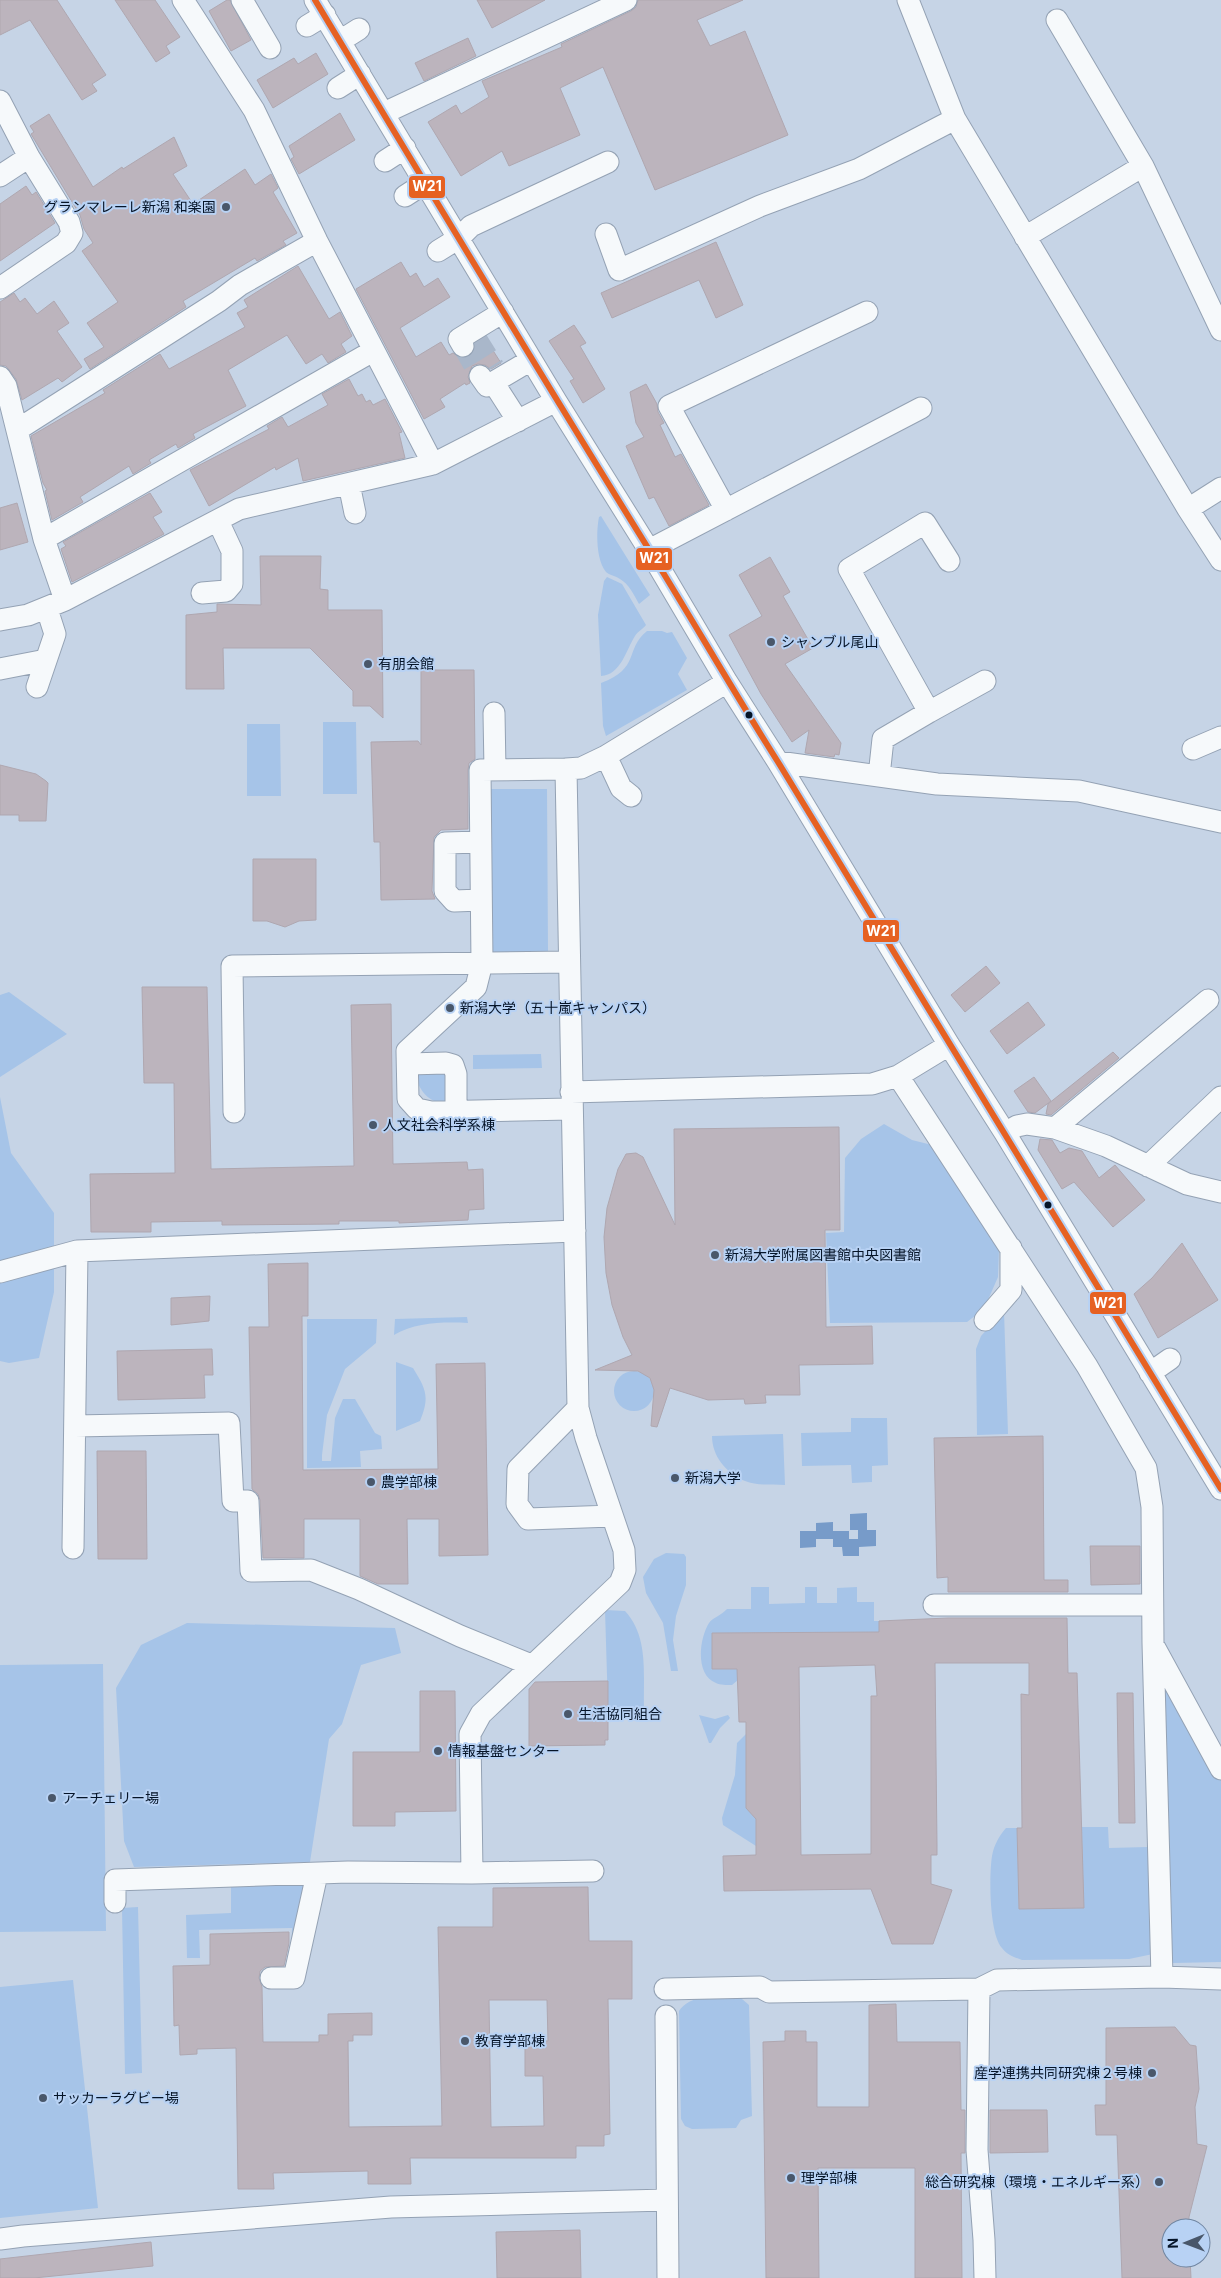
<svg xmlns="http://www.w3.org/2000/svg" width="1221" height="2278" font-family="Inter,'Noto Sans JP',sans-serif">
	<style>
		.green { fill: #a6c4e8 }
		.water { fill: #779bc9 }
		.building { fill: #bcb4bd; stroke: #afa7b0; fill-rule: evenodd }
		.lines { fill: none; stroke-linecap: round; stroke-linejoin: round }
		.minor-tunnel { stroke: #a9b7ca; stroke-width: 21; stroke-dasharray: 21 11; stroke-linecap: butt }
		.minor-casing { stroke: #94a2b4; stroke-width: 23 }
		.minor { stroke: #f6f9fb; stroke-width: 21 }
		.bus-1-casing { stroke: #b8d2f4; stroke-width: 10 }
		.bus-1 { stroke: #e66122; stroke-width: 6 }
		.poi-dot { fill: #49576a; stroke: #b8d2f4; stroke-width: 2 }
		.bus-dot { fill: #051428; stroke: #b8d2f4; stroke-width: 2 }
		.labels { text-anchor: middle; stroke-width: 4; stroke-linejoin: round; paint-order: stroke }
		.poi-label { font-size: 14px; fill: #051428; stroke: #b8d2f4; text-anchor: start }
		.line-badge { stroke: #b8d2f4; stroke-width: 2 }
		.badge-label { font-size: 14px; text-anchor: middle; font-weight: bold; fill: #fff }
	</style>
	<rect width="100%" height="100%" fill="#c6d4e6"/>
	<path class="green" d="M601,516L650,595L639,604C634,595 629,584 620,579C616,576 609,575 606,572C596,560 596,532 599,517Z
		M607,577L622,584L646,625C643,629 638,631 635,636C626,650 621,675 601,676L598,615L604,581Z
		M647,631H662L667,633L672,632L687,658L678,674L687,690L606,736L603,726L601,683C641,668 624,650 647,631Z
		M323,722H356L357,794H323Z
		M247,724H280L281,796H247Z
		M489,789H547L548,953H490Z
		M9,992L67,1034L0,1077V995Z
		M541,1054L542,1068L473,1069V1055Z
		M415,1070H449V1104C429,1104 417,1090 415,1070Z
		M0,1097L11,1153L54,1213V1292L39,1358L9,1363L0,1361Z
		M884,1124L912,1140L936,1146L999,1248L998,1277L984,1309L967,1322L830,1323L826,1233L844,1232L845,1158L861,1139Z
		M1004,1311L1008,1434L977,1435L976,1349L981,1336Z
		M467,1317L468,1323C443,1322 416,1322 394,1335L395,1319Z
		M307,1319H377L376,1343L345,1369L327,1415L322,1455V1461H331L335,1418L343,1399H355L375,1433L381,1436L382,1449L360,1451L361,1467L307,1468Z
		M396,1362L413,1368C426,1389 430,1397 420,1421L396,1431Z
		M614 1391a20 20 0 1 1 40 0a20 20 0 1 1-40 0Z
		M851,1418H887L888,1465L872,1466V1482L852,1483L851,1465L802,1466L801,1433L851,1432Z
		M783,1434L785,1485C772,1484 757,1486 745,1481C726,1473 712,1456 712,1436Z
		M666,1553L684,1554L686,1557V1585L676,1616L673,1640L678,1671H671L663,1623L646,1593L643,1577L654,1559Z
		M751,1587H769V1604L805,1603V1587H817V1603H837V1588L857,1587V1602H874V1621H879V1632L712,1633L713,1669L774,1668L738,1680L732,1685C727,1685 720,1685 716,1683C695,1675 699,1639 709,1623C712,1618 722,1615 727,1609H751Z
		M605,1610L625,1611C649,1637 643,1674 644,1707L608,1708Z
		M187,1623L395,1628L401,1653L361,1665L342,1724L329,1739L310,1862L134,1867L124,1841L116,1688L141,1645Z
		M1158,1661L1172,1691L1221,1780V1962L1173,1963L1165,1948Z
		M103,1664L106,1931L0,1932V1665Z
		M699,1715L715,1719L728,1715L730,1718L720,1728L711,1743H709Z
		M746,1734V1808L756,1819V1846L723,1825L722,1818L735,1775L737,1743Z
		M1082,1827H1108L1109,1848L1148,1847L1153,1954L1129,1959L1022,1960C1014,1957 1007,1955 1002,1948C989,1933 989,1876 992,1856C994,1845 999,1836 1006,1828H1017L1019,1909L1083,1908Z
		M308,1885L291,1970L292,1928L199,1930L200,1958H187L186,1915L231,1913V1886Z
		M138,1907L142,2073L125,2074L122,1908Z
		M73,1980L98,2208L0,2218V1987Z
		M738,1991L742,1999L749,2005L752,2116L741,2120L736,2128L692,2129L685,2126L681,2119L679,2011C689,1995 720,1994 738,1991Z"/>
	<path class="water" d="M867,1513V1530H876V1546L859,1547V1556H843L842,1547H833V1539H816V1547L800,1548V1531H816V1523L833,1522V1531H849V1539H858V1530H850V1514Z"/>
	<path class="building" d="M0,0H57L106,75L92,84L97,91L82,100L30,20L0,35Z
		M115,0H155L180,37L166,46L170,53L156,62Z
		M227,0H230L251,40L231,51L209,11Z
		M477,0H545L492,28Z
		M638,0H743L697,20L710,46L745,31L788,135L655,190L603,67L560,88L580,135L509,166L502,151L461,176L428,122L456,105L461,114L489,97L482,81L562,47L561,44L631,11L636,7Z
		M468,38L476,56L424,81L415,63Z
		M316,53L328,74L273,108L257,80L294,58L298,64Z
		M340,113L355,140L299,174L291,159L294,157L289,146Z
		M49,114L93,187L122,167L123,169L174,137L187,166L173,174L193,204L245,169L255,185L271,174L278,188L273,192L297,233L283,241L286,245L257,261L255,258L183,301L186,307L90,369L84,359L104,347L87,323L118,302L82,251L93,243L84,229L80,215L31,134L34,132L30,126Z
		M26,186L32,195L36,192L55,223L0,261V204Z
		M716,242L743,305L716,318L699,280L612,318L601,293Z
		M401,262L410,277L416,273L424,287L438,278L450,297L400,328L416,357L441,342L449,355L453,353L462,358L469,357L474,352L475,344L485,338L501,363L491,369L485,365L478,364L472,366L468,377L470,383L466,385L465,383L440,399L445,407L424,419L356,289Z
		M298,266L329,319L340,312L352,336L341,344L346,352L328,363L322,354L306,364L287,335L228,370L246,406L193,434L195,438L178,448L176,444L149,460L151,463L133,474L129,466L80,497L83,502L52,520L45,491L47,490L43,483L31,436L105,393L103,390L160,354L169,369L245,327L237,313L248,307L244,300Z
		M14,293L20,302L25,298L37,314L54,301L69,323L57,331L82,367L62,382L58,378L22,400L16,379L6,366L0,365V302Z
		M574,325L586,343L580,346L605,389L583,403L570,381L574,379L549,341Z
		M349,379L358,396L362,394L366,402L370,400L373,405L385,399L402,432L399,433L405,458L303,481L298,458L276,470L275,467L209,506L190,470L269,429L267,426L282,417L288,427L328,405L322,394Z
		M646,384L657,404L658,412L664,423L660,425L675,457L681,454L709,505L669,526L654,497L649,499L626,446L644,437L636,423L630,392Z
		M150,493L162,512L153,517L164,534L72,582L61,549L66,546L63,542Z
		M17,503L28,542L0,550V508Z
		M260,556H321L320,589L328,590V610H382L383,718L370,706H353V691L310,648H223L224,689H186V615L217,612V604L261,605Z
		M770,557L790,592L783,596L813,648L785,664L841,743L839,755L835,754L834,757L805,753L809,730L792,742L761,694L729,635L762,616L739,575Z
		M421,670H474L475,759L469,763L468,770V829L441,830L434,837L432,891L435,899L381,900L380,842H374L371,742L418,741L421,745Z
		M0,765L36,774L46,781L48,783L46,821H19V815H0Z
		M253,859H316V920L299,921L285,927L267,921H253Z
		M986,966L1000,983L965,1012L951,995Z
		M142,987H207L211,1169L354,1166L351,1005L391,1004L393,1164L467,1162L468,1170L483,1169L484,1209L469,1210L468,1220L399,1223V1221H339V1224L222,1225V1221L151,1222V1232H91L90,1174L175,1173L174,1083H144Z
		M1028,1002L1045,1025L1007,1054L990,1031Z
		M1113,1052L1119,1058L1051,1115L1046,1114L1048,1104Z
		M1034,1077L1051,1101L1035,1113L1028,1112L1014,1091Z
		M839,1127L840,1230H825L826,1327L872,1326L873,1364L799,1365L800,1395H765L766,1403L745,1404L744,1399L708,1400L670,1388L657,1427L651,1426L654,1390L650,1378L638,1371L595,1370L632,1355L623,1337L612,1305L606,1273L604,1237L607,1208L618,1169L626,1154L636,1153L643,1157L675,1225L674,1129Z
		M1040,1139L1052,1140L1060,1153L1069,1148L1082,1151L1099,1178L1115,1165L1145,1200L1113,1227L1074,1182L1062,1189L1038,1150Z
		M1182,1243L1218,1300L1158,1338L1134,1294L1152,1278Z
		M308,1263V1316H302L303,1470L438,1469L436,1364L485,1363L488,1555L439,1556V1519H407L408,1584H378L360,1576V1519H304V1558H263L260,1500L258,1494L252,1489L249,1327H269L268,1264Z
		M210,1296L209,1321L171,1325V1298Z
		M212,1349L213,1375H204L205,1398L118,1400L117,1351Z
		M1043,1436L1044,1580H1068V1592H948V1577L937,1578L934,1438Z
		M97,1451H146L147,1559H98Z
		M1090,1546H1140V1584L1091,1585Z
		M948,1618H1067L1068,1673H1077L1084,1908L1019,1909L1017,1828H1022L1021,1694L1029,1695V1663H935L937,1846V1855H931V1884L952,1890L933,1944H892L871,1889L724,1891L723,1856L756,1855V1819L746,1808V1722H739L737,1669H712V1633L879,1632V1621ZM875,1665L877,1696H871V1854L801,1855L799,1667Z
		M608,1681V1740H605V1745L529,1746V1689L535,1682Z
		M420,1691H455L456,1811L395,1812V1826H353V1752H420Z
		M1117,1693H1133L1135,1823H1119Z
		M588,1887L589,1941H632V1999H608L610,2134L604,2135V2146H576V2158H410L411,2184H368V2171L273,2173L274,2189H238L236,2048L197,2049V2054L180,2055L179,2025L174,2026L173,1966L210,1965V1934L289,1932V1943L284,1966L265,1967L260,1971L259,1978L262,1987L263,2042H319V2035H328V2014L372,2013V2035H353V2041H348L349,2127L442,2126L438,1927H493V1888ZM489,2000H547L548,2041H525V2076H543L544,2126L491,2127Z
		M896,2004L897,2042H960L961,2110H965V2153H961L962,2278H915V2168H818L819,2278H766L763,2042L785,2041V2031H806V2042H817V2107H869V2005Z
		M1175,2027L1190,2045L1196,2046L1199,2089L1195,2107L1197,2144L1207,2146L1189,2217V2228H1171V2258H1190L1191,2278H1122L1117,2135H1096L1095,2105H1106V2028Z
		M990,2110H1047L1048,2152L990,2153Z
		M580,2230L581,2278H497L496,2232Z
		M151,2242L153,2266L34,2278H0V2259Z"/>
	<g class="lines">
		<path class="minor-tunnel" d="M476,338L494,367
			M463,346L480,376"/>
		<g class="minor-casing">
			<path id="minor" d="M183,0L254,110L317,241L433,464
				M242,0L270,48
				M315,0L556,401L649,550L727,682L778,762L949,1045L1005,1133L1221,1489
				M908,0L955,119L1188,509L1221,560
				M1057,20L1143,166
				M307,26L325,15
				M340,41L359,29
				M338,88L360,74
				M0,101L29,157L69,222L72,233L66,243L0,288
				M384,113L626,0
				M385,161L405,148
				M0,176L29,157
				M405,196L425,183
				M606,234L619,270L760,206L859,169L955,119
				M1025,237L1143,166L1221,330
				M438,251L459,238L471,226L608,162
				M463,346L459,339L503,312
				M480,376L487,386L531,360
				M0,377L6,386L44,539L65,600
				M493,382L518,421
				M17,430L219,301L240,285L317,241
				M349,484L355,513
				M1188,509L1221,488
				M726,510L669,406L867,312
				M44,539L373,351
				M649,550L921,408
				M202,593L226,591L232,584V551L218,521
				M0,620L28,615L65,600L239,509L433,464L556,401
				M0,669L46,660
				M37,687L55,634L47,609
				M929,712L985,681
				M494,713L495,770
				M1193,749L1221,737
				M606,756L621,788L631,796
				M778,762L937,784L1079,791L1221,822
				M566,769L480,770L482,963L476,987L407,1051L408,1099L417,1109L431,1112L571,1109
				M879,776L883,739L929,712L849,569L925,523L949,561
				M480,842L445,843V891L454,901L481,900
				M408,1064L446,1063L453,1065L456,1074V1111
				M898,1076L949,1045
				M571,1092L872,1084L898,1076L1087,1366L1146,1468L1152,1507L1153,1643L1162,1977
				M234,1112L232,966L569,962
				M1055,1128L1208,1000
				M1005,1133L1017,1126L1027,1124L1055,1128L1106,1146L1187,1184L1221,1192
				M1148,1166L1221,1097
				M0,1272L77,1251L575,1231
				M985,1320L1011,1290V1248
				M1150,1373L1170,1359
				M578,1408L518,1469L517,1504L528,1519L612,1516
				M75,1426L229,1423L233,1501H248L251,1571L311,1570L359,1589L460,1636L531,1665
				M73,1548L77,1251
				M934,1605H1152
				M1155,1648L1221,1769
				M472,1873L470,1734L481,1714L620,1583L625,1570L624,1550L586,1438L578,1408L566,769L581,768L606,756L727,682
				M115,1902V1880L348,1872L472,1873L593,1871
				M271,1978H294L317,1874
				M665,1989L760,1987L769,1992L979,1989L997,1980L1162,1977L1221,1979
				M979,1989L977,2150L984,2240L985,2278
				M666,2016L668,2278
				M0,2239L23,2236L391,2207L667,2200"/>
		</g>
		<use href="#minor" class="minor"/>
		<g class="bus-1-casing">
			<path id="bus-1" d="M315,0C425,183 535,366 648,548C692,619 733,691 778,762L1221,1489"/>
		</g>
		<use href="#bus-1" class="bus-1"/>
	</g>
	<g class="poi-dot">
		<circle cx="226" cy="207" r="5"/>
		<circle cx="771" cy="642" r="5"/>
		<circle cx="368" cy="664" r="5"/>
		<circle cx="450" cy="1008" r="5"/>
		<circle cx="373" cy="1125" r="5"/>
		<circle cx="715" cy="1255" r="5"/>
		<circle cx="675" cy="1478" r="5"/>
		<circle cx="371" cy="1482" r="5"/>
		<circle cx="568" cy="1714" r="5"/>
		<circle cx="438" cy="1751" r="5"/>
		<circle cx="52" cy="1798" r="5"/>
		<circle cx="465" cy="2041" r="5"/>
		<circle cx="1152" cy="2073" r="5"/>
		<circle cx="43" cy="2098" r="5"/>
		<circle cx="791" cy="2178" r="5"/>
		<circle cx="1159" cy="2182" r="5"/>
	</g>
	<g class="bus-dot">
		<circle cx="749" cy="715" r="4.5"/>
		<circle cx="1048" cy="1205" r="4.5"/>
	</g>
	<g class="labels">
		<g class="poi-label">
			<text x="216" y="212" text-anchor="end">グランマレーレ新潟 和楽園</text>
			<text x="781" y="647">シャンブル尾山</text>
			<text x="378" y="669">有朋会館</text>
			<text x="460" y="1013">新潟大学（五十嵐キャンパス）</text>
			<text x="383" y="1130">人文社会科学系棟</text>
			<text x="725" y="1260">新潟大学附属図書館中央図書館</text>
			<text x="685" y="1483">新潟大学</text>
			<text x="381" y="1487">農学部棟</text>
			<text x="578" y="1719">生活協同組合</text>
			<text x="448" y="1756">情報基盤センター</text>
			<text x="62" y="1803">アーチェリー場</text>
			<text x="475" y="2046">教育学部棟</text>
			<text x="1142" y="2078" text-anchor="end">産学連携共同研究棟２号棟</text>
			<text x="53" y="2103">サッカーラグビー場</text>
			<text x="801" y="2183">理学部棟</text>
			<text x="1149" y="2187" text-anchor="end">総合研究棟（環境・エネルギー系）</text>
		</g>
	</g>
	<g class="line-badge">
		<rect x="408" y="175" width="38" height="24" rx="5" fill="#e66122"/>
		<rect x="635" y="547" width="38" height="24" rx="5" fill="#e66122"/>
		<rect x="862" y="919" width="38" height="24" rx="5" fill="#e66122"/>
		<rect x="1089" y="1291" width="38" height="24" rx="5" fill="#e66122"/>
	</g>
	<g class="badge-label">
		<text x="427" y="191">W21</text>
		<text x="654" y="563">W21</text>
		<text x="881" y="936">W21</text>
		<text x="1108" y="1308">W21</text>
	</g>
	<g transform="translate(1186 2243) rotate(269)"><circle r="24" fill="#b8d2f4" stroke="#7086a2"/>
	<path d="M0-4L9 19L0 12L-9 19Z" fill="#49576a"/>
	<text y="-8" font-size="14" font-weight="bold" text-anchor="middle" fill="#051428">N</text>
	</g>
</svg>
